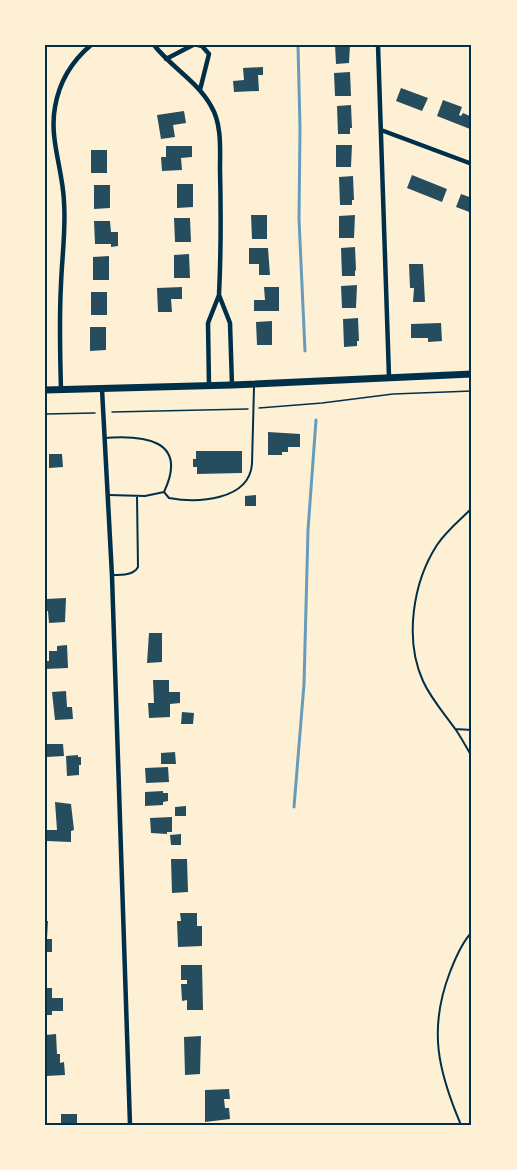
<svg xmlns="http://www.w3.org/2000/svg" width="517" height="1170" font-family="Signika,sans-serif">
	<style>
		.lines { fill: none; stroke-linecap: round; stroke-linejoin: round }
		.stream { stroke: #669bbc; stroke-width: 3 }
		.building { fill: #264d5e }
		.path { stroke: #003049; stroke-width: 1.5 }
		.service { stroke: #003049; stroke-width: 2 }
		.minor { stroke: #003049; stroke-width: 4.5 }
		.secondary { stroke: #003049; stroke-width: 7 }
		.neatline { fill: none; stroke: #003049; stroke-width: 2 }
	</style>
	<rect width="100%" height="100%" fill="#fdf0d5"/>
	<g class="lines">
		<path class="stream" d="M298,45L300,128L299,219L305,351
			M294,807L304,684L308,530L316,420"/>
	</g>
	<path class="building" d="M335,45H350L349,63L336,64Z
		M263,67V75H258L259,91L234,92L233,81L244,80L243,68Z
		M350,72L351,96H335L334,73Z
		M401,88L428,98L422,111L396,101Z
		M443,100L462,107L459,115L461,116L463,113L472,117L470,129L437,116Z
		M351,105L352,128H350V134H338L337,106Z
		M184,111L186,123L173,125L175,137L161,139L157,115Z
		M336,145H352L351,167H336Z
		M166,146H192V157L181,158L182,170L162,171L161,157H166Z
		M91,150H107V173H91Z
		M412,175L447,189L442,202L407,188Z
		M353,176L354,200H352V205H340L339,177Z
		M177,184H193V207L177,208Z
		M94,185H110V208L94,209Z
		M461,194L472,198V213L456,207Z
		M251,215H267V239H252Z
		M355,215L354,238H339V216Z
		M174,218H190L191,242H175Z
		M94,221H110L111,232H118V246L111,247V244H95Z
		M355,247L356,270L355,271V276H342L341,248Z
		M249,248H268L270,275H259V264H249Z
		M189,254L190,278H174V255Z
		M109,256V280H93V257Z
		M409,264H423L425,302H413L414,288H410Z
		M357,285L356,308H342L341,286Z
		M182,287V299H171L172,312H158L157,288Z
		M264,287H279V311H254V300H265Z
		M91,292H107V315H91Z
		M358,318L359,341H357V346L344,347L343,319Z
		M272,321V345H257L256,322Z
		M441,323L442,341L428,342V338H411V324Z
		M90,327H106V350L90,351Z
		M268,432L300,434V447H288V452H282V455H268Z
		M196,451H242V473L197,474V467H193V459H196Z
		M49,454H62L63,467L49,468Z
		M256,495V506H245V496Z
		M66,598L65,622L49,623L48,611H45V599Z
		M149,633H162V662L147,663Z
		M67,645L68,668L45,669V661H49V651H57V646Z
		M153,680H169V692H180V703L170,704V717L149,718L148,703H154Z
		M66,691L67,707H72L73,719L55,720L52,692Z
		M182,712L194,713L193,724H181Z
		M46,744H63L64,756L47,757Z
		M175,752L176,764H161V753Z
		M78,755V757H81V765H79V775L67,776L66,756Z
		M168,767L169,782L146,783L145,768Z
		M163,791V793H168V801L163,802V805L145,806V792Z
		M55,802L71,804L74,830L71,831V842L46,841V830H57Z
		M186,806V816H175V807Z
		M172,817V832H167V834L151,833L150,818Z
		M181,834V845H171L170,835Z
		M171,859H187L188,892L172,893Z
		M180,913H197V926H202V946L178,947L177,921H181Z
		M45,921H48L47,939H52V952H45Z
		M181,965H202L203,1010H187V1000L182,1001L181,984H187V980H181Z
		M45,988H52V998H63V1011H52V1015H45Z
		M56,1034L57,1054H60V1063L64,1062L65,1075L46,1076L45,1035Z
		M201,1036L200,1074L185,1075L184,1037Z
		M229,1089L230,1099H224L225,1108H229L230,1119L205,1122V1090Z
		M61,1114H77V1125H61Z"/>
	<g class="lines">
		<path class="path" d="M259,408L322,403L393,394L472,391
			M112,412L248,409
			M45,414L95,413"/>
		<path class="service" d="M104,438C143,435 189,439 164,492L145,496L109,495
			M164,492L169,498C197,503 249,501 252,464L254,387
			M472,508C460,520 446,531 437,545C413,582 404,639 423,681C431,699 444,713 456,730C462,739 467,748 472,757
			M113,575C122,575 134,575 138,567L137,496
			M455,729L472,730
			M461,1125C438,1071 428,1029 450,972C455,959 462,942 472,932"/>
		<path class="minor" d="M154,45C171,67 198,82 211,106C222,124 220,149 220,169C221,211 221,253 219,295
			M198,45L202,46L209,54L200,90
			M378,45L389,377
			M166,59L193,45
			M381,130L472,164
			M209,386L208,323L219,295L230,323L232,385
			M102,389L112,576L130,1125
			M61,390C60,355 59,320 61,284C62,257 66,229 64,202C63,170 49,139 55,107C59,83 72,61 91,45"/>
		<path class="secondary" d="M45,390L232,385L472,374"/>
	</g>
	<rect width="517" height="1170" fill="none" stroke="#fdf0d5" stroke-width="93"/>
	<rect x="46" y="46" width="424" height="1078" class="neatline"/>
</svg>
